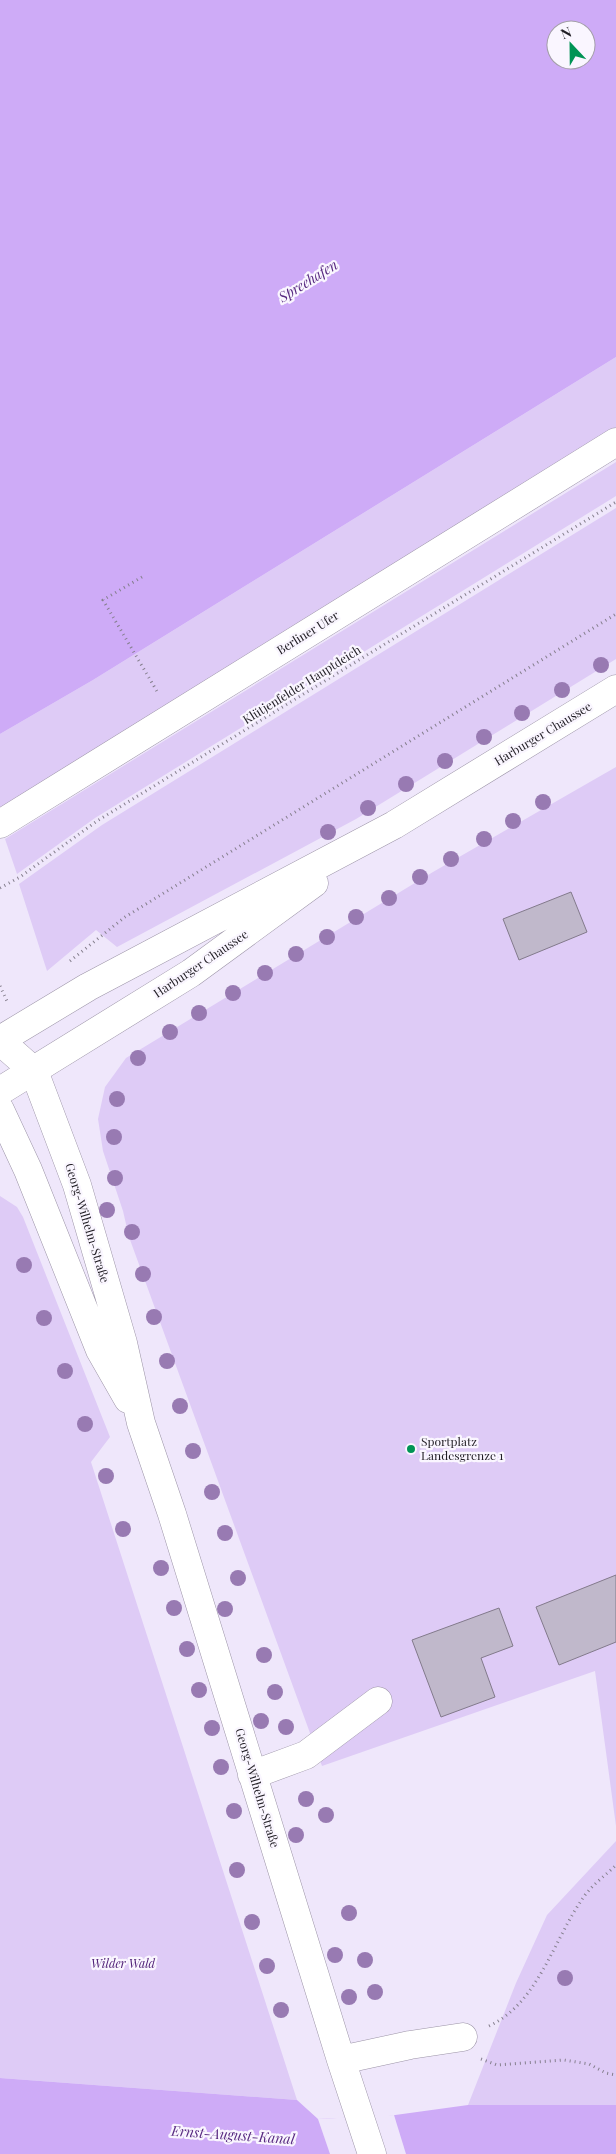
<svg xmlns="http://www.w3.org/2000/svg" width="616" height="2154" font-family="'Playfair Display',serif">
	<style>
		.green { fill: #decbf6 }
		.water { fill: #ceabf7; fill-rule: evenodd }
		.pier { fill: #efe7fb }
		.building { fill: #c0b8cb; stroke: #827a8b }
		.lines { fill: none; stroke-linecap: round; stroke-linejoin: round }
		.minor-casing { stroke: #9c94a7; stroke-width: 29 }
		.major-casing { stroke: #9c94a7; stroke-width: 29 }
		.path { stroke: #857f8d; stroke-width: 3; stroke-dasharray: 1 4; stroke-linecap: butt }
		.minor { stroke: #fff; stroke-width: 28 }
		.major { stroke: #fff; stroke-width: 28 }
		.tree { fill: #987ab2 }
		.poi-dot { fill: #009455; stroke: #faf6ff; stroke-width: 2 }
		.labels { text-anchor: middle; stroke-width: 4.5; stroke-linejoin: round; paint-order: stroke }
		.street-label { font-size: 12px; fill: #201d24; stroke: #faf6ff }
		.poi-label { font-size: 12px; fill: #201d24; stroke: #faf6ff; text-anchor: start }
		.park-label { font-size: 12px; font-style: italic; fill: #502077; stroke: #faf6ff }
		.water-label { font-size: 14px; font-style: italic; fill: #582a81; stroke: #faf6ff }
	</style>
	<rect width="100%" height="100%" fill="#efe7fb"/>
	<path class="green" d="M616,357V427L0,809V734L93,680Z
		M616,462V496L95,818L17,874L5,839Z
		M616,508V659L356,819L117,947L96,930L47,971L19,884L102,825Z
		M616,767V1826L595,1671L322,1766L129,1237L123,1211L103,1151L98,1119L105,1087L126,1058L433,872Z
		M0,1196L17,1207L23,1217L110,1437L91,1462L297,2100L0,2078Z
		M616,1841V2105H468L516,1983L547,1915Z"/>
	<path class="water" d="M0,0H616V357L93,680L0,734ZM556,30H586V60H556Z
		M0,2078L297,2100L318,2119L388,2116L468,2105H616V2154H0Z"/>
	<path class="pier" d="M394,2115L406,2154H330L318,2119Z"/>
	<path class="building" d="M571,892L587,932L519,960L503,919Z
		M616,1575V1642L559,1665L536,1607Z
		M499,1608L513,1646L481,1658L495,1697L441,1717L412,1640Z"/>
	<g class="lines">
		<g class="minor-casing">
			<path id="minor" d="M0,824L616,442
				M0,1041L34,1071L77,1185L123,1343L141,1423L172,1514L341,2060L372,2154
				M0,1110L28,1170L100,1350L128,1399
				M252,1775L306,1755L378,1701
				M341,2060L410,2045L463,2037"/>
		</g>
		<g class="major-casing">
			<path id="major" d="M0,1040L88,987L394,825L616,689
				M0,1091L191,973L314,883"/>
		</g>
		<path class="path" d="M142,577L103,600L158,693
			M0,888L20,877L97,821L616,502
			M70,961L125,917L616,614
			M0,986L7,1001
			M489,2026C537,2004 553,1942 581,1901C589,1887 605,1876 616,1865
			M481,2059L497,2065L564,2060L589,2064L606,2073L616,2075"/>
		<use href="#minor" class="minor"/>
		<use href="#major" class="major"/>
	</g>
	<g class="tree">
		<circle cx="601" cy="665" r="8"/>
		<circle cx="562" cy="690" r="8"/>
		<circle cx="522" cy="713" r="8"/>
		<circle cx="484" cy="737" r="8"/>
		<circle cx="445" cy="761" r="8"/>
		<circle cx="406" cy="784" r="8"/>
		<circle cx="543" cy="802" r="8"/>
		<circle cx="368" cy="808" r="8"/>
		<circle cx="513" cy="821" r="8"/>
		<circle cx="328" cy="832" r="8"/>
		<circle cx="484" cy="839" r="8"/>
		<circle cx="451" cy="859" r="8"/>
		<circle cx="420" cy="877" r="8"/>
		<circle cx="389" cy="898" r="8"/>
		<circle cx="356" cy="917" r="8"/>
		<circle cx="327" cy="937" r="8"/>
		<circle cx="296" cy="954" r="8"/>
		<circle cx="265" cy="973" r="8"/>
		<circle cx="233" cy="993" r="8"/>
		<circle cx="199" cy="1013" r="8"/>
		<circle cx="170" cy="1032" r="8"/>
		<circle cx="138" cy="1058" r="8"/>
		<circle cx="117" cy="1099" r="8"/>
		<circle cx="114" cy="1137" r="8"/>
		<circle cx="115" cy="1178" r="8"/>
		<circle cx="107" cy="1210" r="8"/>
		<circle cx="132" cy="1232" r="8"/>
		<circle cx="24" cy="1265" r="8"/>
		<circle cx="143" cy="1274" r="8"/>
		<circle cx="154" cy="1317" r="8"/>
		<circle cx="44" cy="1318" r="8"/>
		<circle cx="167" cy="1361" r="8"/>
		<circle cx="65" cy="1371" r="8"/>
		<circle cx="180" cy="1406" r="8"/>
		<circle cx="85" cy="1424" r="8"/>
		<circle cx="193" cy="1451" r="8"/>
		<circle cx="106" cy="1476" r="8"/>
		<circle cx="212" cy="1492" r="8"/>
		<circle cx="123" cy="1529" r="8"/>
		<circle cx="225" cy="1533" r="8"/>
		<circle cx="161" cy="1568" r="8"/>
		<circle cx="238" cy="1578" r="8"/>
		<circle cx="174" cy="1608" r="8"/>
		<circle cx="225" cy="1609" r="8"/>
		<circle cx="187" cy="1649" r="8"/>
		<circle cx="264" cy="1655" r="8"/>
		<circle cx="199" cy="1690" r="8"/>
		<circle cx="275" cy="1692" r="8"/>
		<circle cx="261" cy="1721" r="8"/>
		<circle cx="286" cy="1727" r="8"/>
		<circle cx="212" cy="1728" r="8"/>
		<circle cx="221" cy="1767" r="8"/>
		<circle cx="306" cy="1799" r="8"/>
		<circle cx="234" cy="1811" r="8"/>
		<circle cx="326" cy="1815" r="8"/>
		<circle cx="296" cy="1835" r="8"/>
		<circle cx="237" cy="1870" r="8"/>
		<circle cx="349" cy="1913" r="8"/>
		<circle cx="252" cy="1922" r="8"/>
		<circle cx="335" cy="1955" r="8"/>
		<circle cx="365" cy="1960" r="8"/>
		<circle cx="267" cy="1966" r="8"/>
		<circle cx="565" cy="1978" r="8"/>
		<circle cx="375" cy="1992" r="8"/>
		<circle cx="349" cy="1997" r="8"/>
		<circle cx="281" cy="2010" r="8"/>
	</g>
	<circle class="poi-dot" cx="411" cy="1449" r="5"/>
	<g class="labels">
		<g class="street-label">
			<text transform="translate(308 633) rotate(-32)" y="4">Berliner Ufer</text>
			<text transform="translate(302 685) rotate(-32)" y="4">Klütjenfelder Hauptdeich</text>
			<text transform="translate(543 734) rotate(-31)" y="4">Harburger Chaussee</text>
			<text transform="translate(201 964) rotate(-34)" y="4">Harburger Chaussee</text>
			<text transform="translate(87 1223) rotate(73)" y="4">Georg-Wilhelm-Straße</text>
			<text transform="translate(257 1788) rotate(73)" y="4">Georg-Wilhelm-Straße</text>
		</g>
		<g class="poi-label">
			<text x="421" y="1446">Sportplatz<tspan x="421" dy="14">Landesgrenze 1</tspan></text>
		</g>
		<g class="park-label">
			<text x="123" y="1968">Wilder Wald</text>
		</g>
		<g class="water-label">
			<text transform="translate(308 281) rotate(-32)" y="5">Spreehafen</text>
			<text transform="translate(233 2135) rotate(4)" y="5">Ernst-August-Kanal</text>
		</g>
	</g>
	<g transform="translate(571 45) rotate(338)"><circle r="24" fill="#faf6ff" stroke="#a39fa7"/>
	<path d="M0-4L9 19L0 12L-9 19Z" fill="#009455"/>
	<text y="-8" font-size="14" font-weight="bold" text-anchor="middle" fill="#201d24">N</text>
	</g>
</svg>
